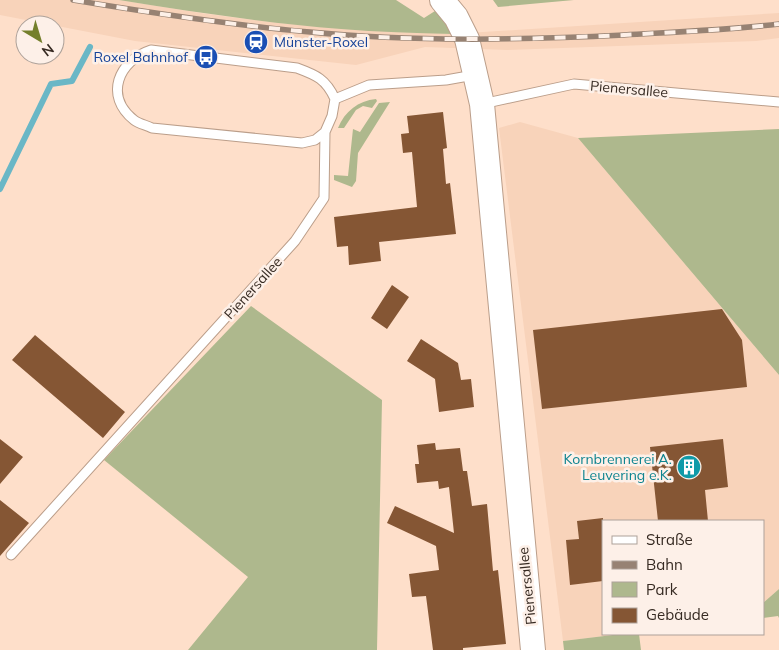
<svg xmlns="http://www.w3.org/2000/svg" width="779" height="650" font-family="Mulish,sans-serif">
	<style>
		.built { fill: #f8d3ba }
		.green { fill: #aeb88d }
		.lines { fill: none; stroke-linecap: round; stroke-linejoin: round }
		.stream { stroke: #6ab7c6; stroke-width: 6 }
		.building { fill: #855634 }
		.service-casing { stroke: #bb9e8a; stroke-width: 11 }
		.secondary-casing { stroke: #bb9e8a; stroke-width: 26 }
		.service { stroke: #fff; stroke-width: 9 }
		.secondary { stroke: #fff; stroke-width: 24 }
		.rail-casing { stroke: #978273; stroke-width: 5.5 }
		.rail { stroke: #fdf0e8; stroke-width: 4; stroke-dasharray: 11; stroke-linecap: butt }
		.labels { text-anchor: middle; stroke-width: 5; stroke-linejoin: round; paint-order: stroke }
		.transit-label { font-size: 14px; fill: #164399; stroke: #fdf0e8; text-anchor: start }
		.street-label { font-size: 14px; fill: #362a22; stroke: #fdf0e8 }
		.culture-label { font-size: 14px; fill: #0d838f; stroke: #fdf0e8; text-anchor: end }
	</style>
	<rect width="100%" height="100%" fill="#fedfca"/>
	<path class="built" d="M0,0H119L207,14L279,23L452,34L779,13V38L756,41L507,50L425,47L356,65L135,41L0,15Z
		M520,122L578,138L779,375V589L763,603V521H603V634H621L563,641L499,128Z"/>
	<path class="green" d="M119,0H396L424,18L435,11L446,21L452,34C415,33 378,32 341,29C267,23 193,12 119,0Z
		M493,0H574L498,7Z
		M376,99L377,101L372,108L363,106L356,110L344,128H338C345,111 358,101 376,99Z
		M390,102L358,153L356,181L352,187L334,180V175L348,176L353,129L360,132L379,103Z
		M779,129V375L578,138Z
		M251,306L382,400L377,650H188L248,577L104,460Z
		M779,589V618L778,616L763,618V603Z
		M621,634H639L641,650H564L563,641Z"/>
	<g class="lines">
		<path class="stream" d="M0,189L51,84L72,81L90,47"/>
	</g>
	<path class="building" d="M443,112L447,148L443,149L446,184L450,183L456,234L379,242L381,261L349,265L348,246L337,247L334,217L417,207L412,152L403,153L401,134L409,133L407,116Z
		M392,285L409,297L387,329L371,318Z
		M722,309L742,340L747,387L542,409L533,330Z
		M35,335L125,412L103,438L12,360Z
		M421,339L458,363L461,380L471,379L474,407L439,412L435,379L407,361Z
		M0,439L23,457L0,484Z
		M723,439L728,487L705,490L708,521H658L650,447Z
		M435,443L436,450L460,448L463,471H467L472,506L487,504L493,571L498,570L506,644L463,648V650H433L426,596L412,597L409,574L439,570L436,546L387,523L395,506L454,533L449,487L439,489L438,481L417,483L415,464H419L417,445Z
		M0,500L29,523L0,556Z
		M603,518V581L570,585L566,540L579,539L577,521Z"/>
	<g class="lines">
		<g class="service-casing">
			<path id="service" d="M335,99L369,85L446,80L474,75
				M482,104L574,84L779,102
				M325,132L315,140L302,143L152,128C146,125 139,124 134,120C104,96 118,61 151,50L297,68C316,75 326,79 335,99
				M11,555L295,241L324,198L325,132L332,116L335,99"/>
		</g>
		<g class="secondary-casing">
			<path id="secondary" d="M442,0L456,17L467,39L482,104L533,650"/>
		</g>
		<use href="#service" class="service"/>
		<use href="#secondary" class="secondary"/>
		<g class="rail-casing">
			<path id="rail" d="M73,0C152,13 231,25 310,32C414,42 519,40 624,35C676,32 728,30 779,24"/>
		</g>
		<use href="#rail" class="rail"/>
	</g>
	<defs>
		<g id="station-disc" transform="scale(1.25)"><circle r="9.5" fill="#1a4fb4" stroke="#fdf0e8"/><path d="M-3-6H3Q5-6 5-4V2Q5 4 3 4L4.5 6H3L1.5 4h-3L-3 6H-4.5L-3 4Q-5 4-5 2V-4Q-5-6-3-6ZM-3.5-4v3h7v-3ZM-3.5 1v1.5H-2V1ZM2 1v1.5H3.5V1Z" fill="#fff"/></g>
		<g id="bus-disc" transform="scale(1.25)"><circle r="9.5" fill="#1a4fb4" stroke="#fdf0e8"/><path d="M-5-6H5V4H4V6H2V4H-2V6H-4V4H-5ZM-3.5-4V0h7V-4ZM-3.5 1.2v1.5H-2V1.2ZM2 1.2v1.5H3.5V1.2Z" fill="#fff"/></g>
		<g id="building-disc" transform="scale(1.25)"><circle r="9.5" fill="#0f9aa8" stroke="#fdf0e8"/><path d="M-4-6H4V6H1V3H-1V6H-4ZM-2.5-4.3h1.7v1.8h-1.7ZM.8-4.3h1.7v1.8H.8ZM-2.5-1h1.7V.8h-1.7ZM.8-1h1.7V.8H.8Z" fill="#fff"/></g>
	</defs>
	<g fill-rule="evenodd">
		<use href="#station-disc" x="256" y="42"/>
		<use href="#bus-disc" x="206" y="57"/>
		<use href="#building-disc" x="689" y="467"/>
	</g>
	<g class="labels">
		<g class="transit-label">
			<text x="274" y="47">Münster-Roxel</text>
			<text x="188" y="62" text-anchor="end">Roxel Bahnhof</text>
		</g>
		<g class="street-label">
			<text transform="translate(629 89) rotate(5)" y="5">Pienersallee</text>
			<text transform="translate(253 288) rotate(-48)" y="5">Pienersallee</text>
			<text transform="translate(527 586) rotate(-96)" y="5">Pienersallee</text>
		</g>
		<g class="culture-label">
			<text x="672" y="464">Kornbrennerei A.<tspan x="672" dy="16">Leuvering e.K.</tspan></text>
		</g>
	</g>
	<rect x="602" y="520" width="162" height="115" fill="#fdf0e8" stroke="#ada199"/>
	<rect x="612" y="536" width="25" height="8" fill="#ffffff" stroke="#ada199"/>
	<text x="646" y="545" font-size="15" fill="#362a22">Straße</text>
	<rect x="612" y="561" width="25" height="8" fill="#978273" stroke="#ada199"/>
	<text x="646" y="570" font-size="15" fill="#362a22">Bahn</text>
	<rect x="612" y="582" width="25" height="15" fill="#aeb88d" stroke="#ada199"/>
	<text x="646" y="595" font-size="15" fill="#362a22">Park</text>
	<rect x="612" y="608" width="25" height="15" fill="#855634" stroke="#ada199"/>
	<text x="646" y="620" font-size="15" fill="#362a22">Gebäude</text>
	<g transform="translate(40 40) rotate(142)"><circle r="24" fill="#fdf0e8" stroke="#ada199"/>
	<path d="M0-4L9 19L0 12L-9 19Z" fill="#747f2b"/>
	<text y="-8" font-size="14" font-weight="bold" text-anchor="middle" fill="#362a22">N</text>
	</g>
</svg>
